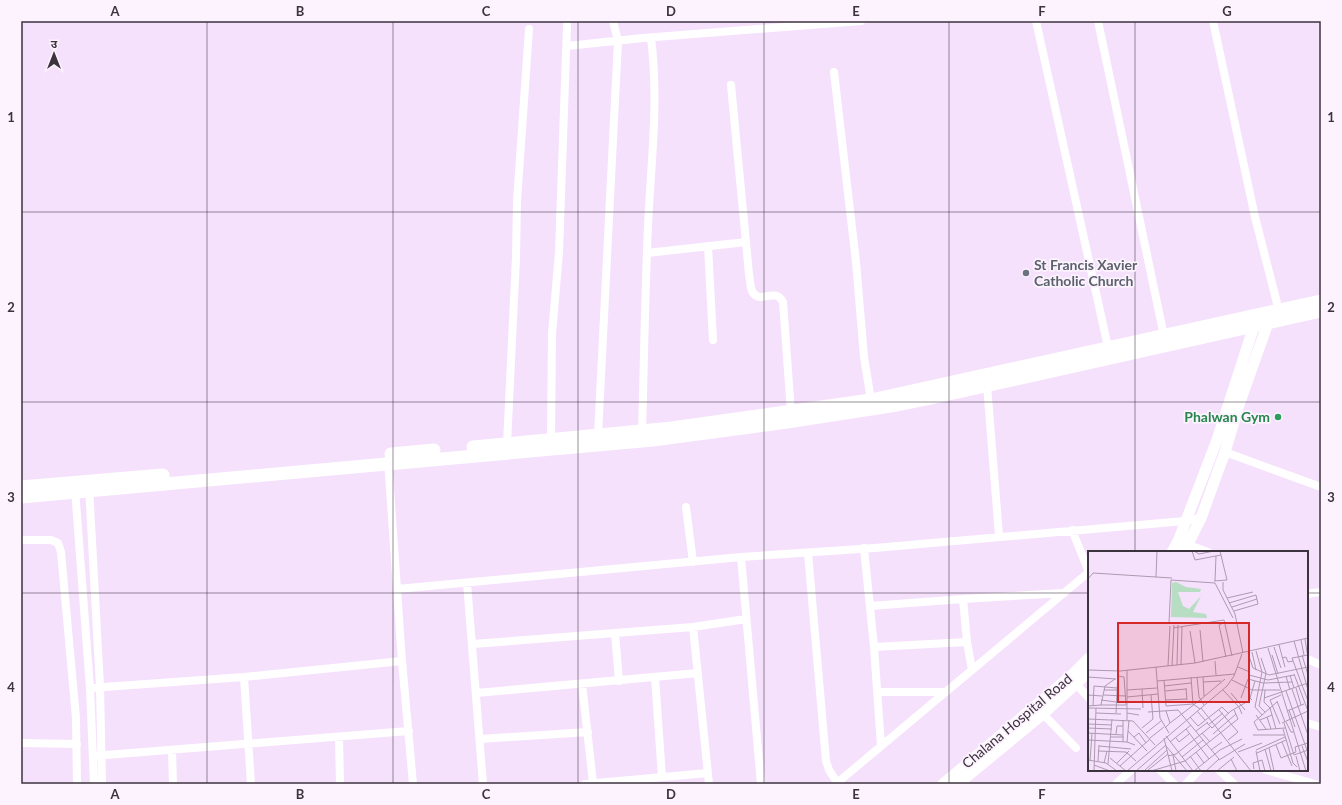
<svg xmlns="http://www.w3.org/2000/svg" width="1342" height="805" font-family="Lato,'Noto Sans Devanagari',sans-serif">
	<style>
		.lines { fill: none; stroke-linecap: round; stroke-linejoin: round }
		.minor { stroke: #fff; stroke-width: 8 }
		.tertiary { stroke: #fff; stroke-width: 11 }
		.primary { stroke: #fff; stroke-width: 13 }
		.grid { fill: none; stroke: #3c333e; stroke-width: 1; stroke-opacity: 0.55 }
		.worship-dot { fill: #6b7280; stroke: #fcf3fe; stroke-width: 1.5 }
		.leisure-dot { fill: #2e9e5b; stroke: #fcf3fe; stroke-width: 1.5 }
		.labels { text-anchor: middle; stroke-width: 3.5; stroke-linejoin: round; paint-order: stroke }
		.worship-label { font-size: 14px; font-weight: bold; fill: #5b616d; stroke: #fcf3fe; text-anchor: start }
		.leisure-label { font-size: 14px; font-weight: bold; fill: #27864d; stroke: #fcf3fe; text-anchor: end }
		.street-label { font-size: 14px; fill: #3c333e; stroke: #fcf3fe }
		.inset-road { fill: none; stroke: #ac9bb0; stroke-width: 1 }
		.view { fill: #d62828; fill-opacity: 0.15; stroke: #d62828; stroke-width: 2 }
		.inset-edge { fill: none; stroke: #3c333e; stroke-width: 2 }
		.neatline { fill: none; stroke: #3c333e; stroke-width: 1.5 }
		.grid-label { font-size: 13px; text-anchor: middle; font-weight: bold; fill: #3c333e }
	</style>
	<rect width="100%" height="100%" fill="#f6e1fc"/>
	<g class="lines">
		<path class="minor" d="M1036,21L1108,347
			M1098,21L1164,336
			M1213,21L1255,217L1279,311
			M567,46L643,38L861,21
			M834,72L856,262L864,357L871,400
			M731,85L749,274C750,280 750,286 752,291C759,306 775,286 783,302L791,412
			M708,246L713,340
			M647,253L746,242
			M987,385L999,536
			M642,431C644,363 645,294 648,225C651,163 659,100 651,38
			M598,435L618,41L613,21
			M551,439L552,334L559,252L567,25
			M507,444L516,258L517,201L529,29
			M1225,452L1321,487
			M388,460L402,661L413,784
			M89,487L100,686L102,784
			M75,489L90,688L94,784
			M686,507L693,562
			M1072,530L1089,572
			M21,540H51L58,543L61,552L76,718L77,784
			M1189,545L1208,552
			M864,548L874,647L881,746
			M808,553L826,761L829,770L838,784
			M741,557L761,784
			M467,583L483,784
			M397,589L741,557L875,548L1185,521L1201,518
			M1307,595L1312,593L1321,592
			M963,599L967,642L972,670
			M870,606L963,599L1064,593
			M693,627L709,784
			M615,633L619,681
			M473,644L693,627L746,619
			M874,647L967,642
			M1307,659L1321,665
			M244,677L251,784
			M655,677L662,777
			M582,684L593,783
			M1076,684L1089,698
			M90,688L244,677L402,661
			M877,692H946
			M476,693L698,673
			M1043,714L1076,748
			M1307,723L1321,727
			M339,737L340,784
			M480,739L588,732
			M21,743L77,744
			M172,750L173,784
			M93,756L409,731
			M1160,770L1174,784
			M1219,770L1234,784
			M1266,770L1315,784
			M837,783L1089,572
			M585,784L708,773
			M1116,784L1131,770
			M1186,784L1199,770"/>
		<path class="tertiary" d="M1172,552L1179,539L1217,440L1254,326V319
			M1184,552L1201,518L1225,452L1240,402L1268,323L1269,316
			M943,784L1072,675L1089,658
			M958,784L1043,714L1089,672"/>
		<path class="primary" d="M473,447L672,428L871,400L1321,301
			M391,454L434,450
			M21,487L163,475
			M21,497L653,440L787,422L897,405L931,398L1321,311"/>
	</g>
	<path class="grid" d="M207,21V784M393,21V784M578,21V784M764,21V784M949,21V784M1135,21V552M21,212H1321M21,402H1321M21,593H1089M1307,593H1321M1135,770V784"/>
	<circle class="worship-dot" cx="1026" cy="273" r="4"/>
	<circle class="leisure-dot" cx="1278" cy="417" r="4"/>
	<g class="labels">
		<g class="worship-label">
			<text x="1034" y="270">St Francis Xavier<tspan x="1034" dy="16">Catholic Church</tspan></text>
		</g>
		<g class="leisure-label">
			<text x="1270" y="422">Phalwan Gym</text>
		</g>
		<g class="street-label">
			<text transform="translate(1017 721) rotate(-40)" y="5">Chalana Hospital Road</text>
		</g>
	</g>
	<g transform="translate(1088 551)">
		<rect width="220" height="220" fill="#f6e1fc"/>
		<path d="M88,31L98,36L113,38L112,41H90L95,55L101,58L113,45L105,61L118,63L119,67L83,66L84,32Z" fill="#b7ddc2"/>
		<path class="inset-road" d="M104,0L107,9L133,4M106,0L111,3L126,0M68,26L84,27M0,28L5,22L68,26L69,0M126,30L139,29L132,0M127,30L128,5M135,31V39L147,63L155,102M139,47L165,41M141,52L168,44L170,53L146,60M144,56L169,48M137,71L131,74L138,106M81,72L83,29L127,32L145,67M85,77L136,69L144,105M112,79L115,111M102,80L107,112M217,88L220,107M213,89L216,104M206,90L220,139M191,94L197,116M186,96L193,117M180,97L218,220M168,100L174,121L167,156L174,164M164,101L168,119M160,102L165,117L181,124L220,116M184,104L190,123M214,104L220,124M173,107L178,122L171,155L177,161M194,107L198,106L200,111L205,110M127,110L128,124M89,114L90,74M93,114L94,76M80,115L82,75M84,115L86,74M68,116L72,167L81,182M150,116L162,121M0,119L32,120L107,112L220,87M39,119V169M206,123L220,160M161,124L180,129L206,124M202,124L206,137M198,125L202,139M0,126L28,128M103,126L105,153L112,158M109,126L111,146L116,154M115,126L116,145M76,129L78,155L105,153M144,129L164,139H192M69,130L147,123M115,131L133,130M214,134L204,107L220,104M214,134L220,150M76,135L103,132M98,137L99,149M208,137L213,154M54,138L55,157M204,138L220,184M16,139H29M39,139L69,137M135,139L151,156L154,163M177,139L176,151L182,157L188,178M77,140L98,138M198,140L220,202M143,142L157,159M0,144L14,145M15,144L38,145M39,146L70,143M153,147L160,128L175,132L204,131M176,147L220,132M13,149L28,151M77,149L99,148M112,149L137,128M164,149L162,147L167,130M189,150L197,171M189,151L166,171L170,179L197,177M13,154H38L36,126L30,125M0,155L13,154L17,135L27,128M5,155L6,135L29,137M0,157L53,158M113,157L163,220M131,159L150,181L140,189M201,159L207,176M109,160L117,169M199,160L216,153M60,161L90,159L131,208L118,220M8,162L33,163M28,162L30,121M39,162L51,164M168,164L178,178M102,166L110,175L134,156L141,163M179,166L183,178M0,168L45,170L67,194M172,169L184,164M198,171L203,181H206M82,172L112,149M119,172L124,177L143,160L162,149M194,172L220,160M196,172L206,204L220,199M0,173L24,174M192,173L182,149L193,144M120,174L135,162M0,177L24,178M54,177L65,168L63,144M77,177L82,172L78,160M98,178L121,208M195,178L205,212L209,216M40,180L59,200M108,180L120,171M0,182L35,184M58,182L73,170M114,182L122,191M28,183L29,175H35M125,183L148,163M165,184H196M78,185L105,220M23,186H36M46,186L51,182L58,192M62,187L76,176M76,187L84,220M88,187L91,191L101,183M0,189L39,191L47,194M35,191V169M39,191L41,169M82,191L103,174M194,191L204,215M188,194L193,207L208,201L207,196L220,192M11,195L43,198M78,195L99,220M214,195L220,211M181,197L186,220M177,198L183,220M123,199L134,191M168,199L197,186M10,200L38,201L48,210M168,200L172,220M108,201L116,212M150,201L174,192M169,202L198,189M85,204L88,220M80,205L88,203L122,176M102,205L113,220M208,205L212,220M94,206L115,189M22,207L38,220M143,208L149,220M0,209L18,212L29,220M131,209L157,193M2,210L4,182M10,210L11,194M16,212L19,200M29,212L41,200M20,213L24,168M6,214L22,220M32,215L62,188M166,218L165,212L174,209L177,220M60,219L80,203M6,220L8,157M39,220L139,135L146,125L154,103M48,220L78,194M56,220L79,199M63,220L97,210L150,168L146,159M106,220L132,199L154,188M129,220L146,206"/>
		<path class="view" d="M30,72H161V151H30Z"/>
		<rect width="220" height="220" class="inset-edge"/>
	</g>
	<rect width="1342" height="805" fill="none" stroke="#fcf3fe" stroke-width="44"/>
	<g transform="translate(54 54)" stroke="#fcf3fe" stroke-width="3" paint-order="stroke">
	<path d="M0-3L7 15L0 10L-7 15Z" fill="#3c333e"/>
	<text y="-6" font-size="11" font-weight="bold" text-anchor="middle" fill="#3c333e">उ</text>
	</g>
	<rect x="22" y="22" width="1298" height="761" class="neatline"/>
	<g class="grid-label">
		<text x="115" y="16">A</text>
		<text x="300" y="16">B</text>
		<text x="486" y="16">C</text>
		<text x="671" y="16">D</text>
		<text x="856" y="16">E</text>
		<text x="1042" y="16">F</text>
		<text x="1227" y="16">G</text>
		<text x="11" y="122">1</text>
		<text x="1331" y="122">1</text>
		<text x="11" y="312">2</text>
		<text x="1331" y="312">2</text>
		<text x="11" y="502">3</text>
		<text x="1331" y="502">3</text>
		<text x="11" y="692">4</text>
		<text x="1331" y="692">4</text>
		<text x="115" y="799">A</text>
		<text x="300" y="799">B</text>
		<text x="486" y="799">C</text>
		<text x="671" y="799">D</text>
		<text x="856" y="799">E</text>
		<text x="1042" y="799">F</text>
		<text x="1227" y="799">G</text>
	</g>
</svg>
